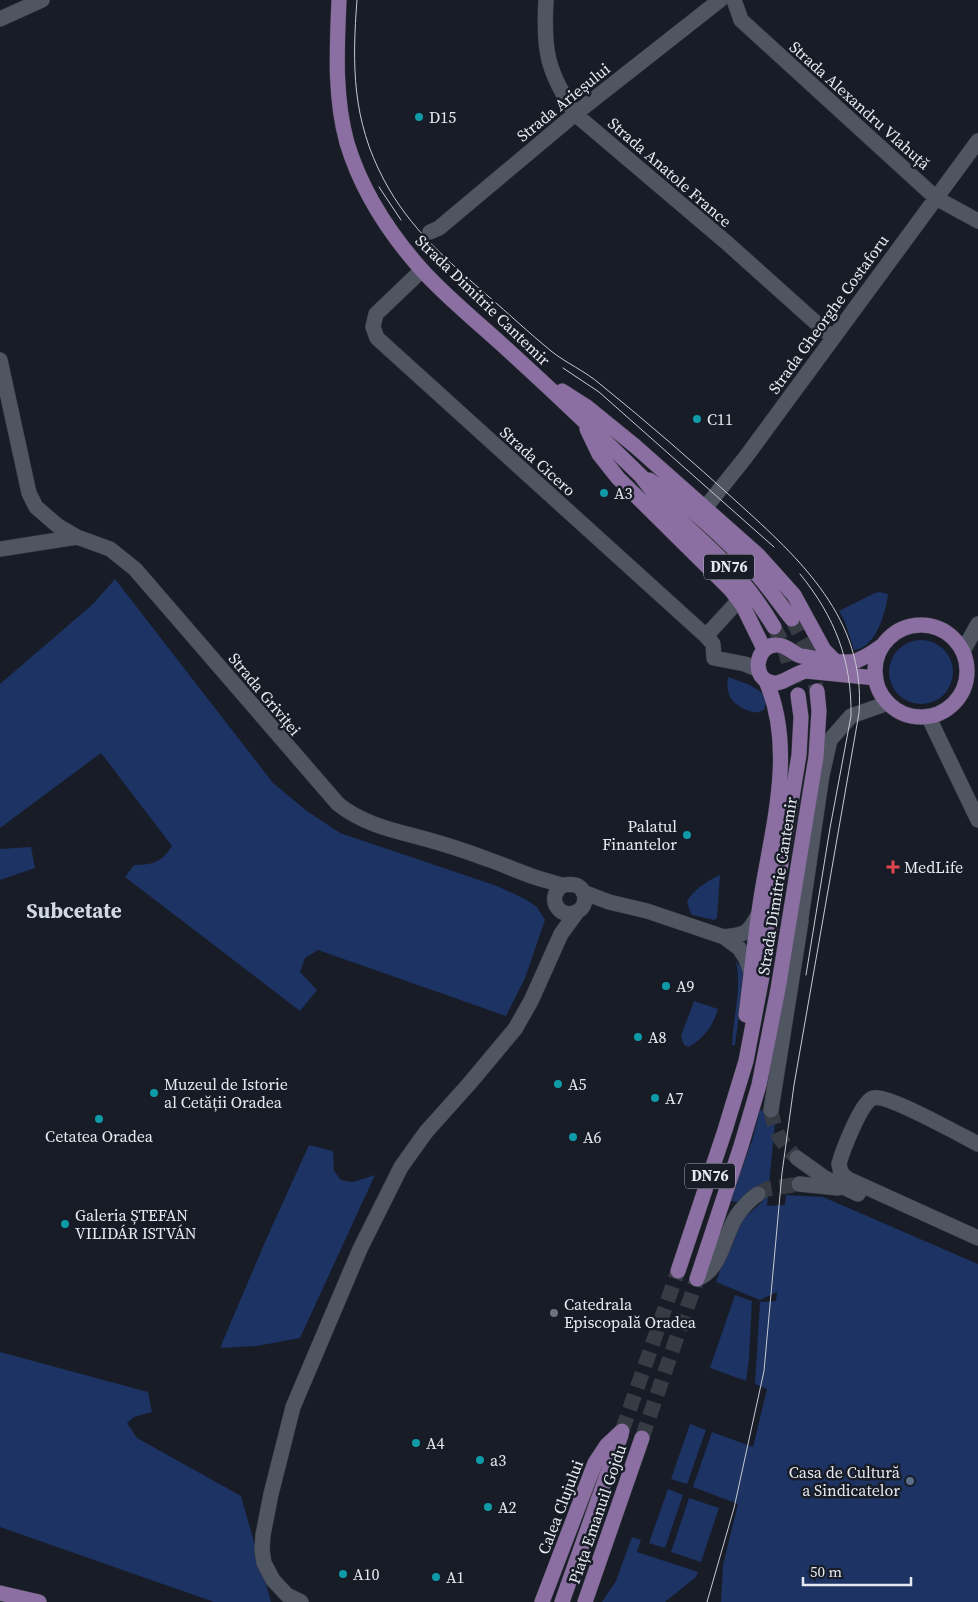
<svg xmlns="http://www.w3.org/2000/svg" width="978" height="1602" font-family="'Source Serif 4',serif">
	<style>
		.green { fill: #1d3363 }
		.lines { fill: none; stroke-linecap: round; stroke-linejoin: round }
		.minor-tunnel { stroke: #363b44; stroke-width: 15; stroke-dasharray: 15 8; stroke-linecap: butt }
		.major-tunnel { stroke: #363b44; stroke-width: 15; stroke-dasharray: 15 8; stroke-linecap: butt }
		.minor-casing { stroke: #363940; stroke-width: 16 }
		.major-casing { stroke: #363940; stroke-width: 16 }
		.minor { stroke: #4f5561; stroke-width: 15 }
		.major { stroke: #8c6fa2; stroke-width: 15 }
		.tram { stroke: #c6cad1; stroke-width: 1 }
		.culture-dot { fill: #0f9aa8; stroke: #171c26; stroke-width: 2 }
		.health-dot { fill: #e0444e; stroke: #171c26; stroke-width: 2 }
		.worship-dot { fill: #6b7280; stroke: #171c26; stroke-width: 2 }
		.service-dot { fill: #5c6f8a; stroke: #171c26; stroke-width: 2 }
		.labels { text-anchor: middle; stroke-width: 5; stroke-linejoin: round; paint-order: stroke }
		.shield { fill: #171c26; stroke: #a8acb3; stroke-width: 1 }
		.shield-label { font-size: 15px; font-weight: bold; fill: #e6eaf0 }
		.street-label { font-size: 16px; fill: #e6eaf0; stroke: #171c26 }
		.poi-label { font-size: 16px; fill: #e6eaf0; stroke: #171c26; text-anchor: start }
		.district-label { font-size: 21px; font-weight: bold; fill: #d0d7e5; stroke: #171c26 }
	</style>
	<rect width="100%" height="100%" fill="#171c26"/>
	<path class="green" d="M115,579L273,783L307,811L340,833L497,886L525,899L537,907L545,920L525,978L506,1016L318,950L305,958L300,972L317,990L300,1011L125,877L134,865C153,865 162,862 172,846L101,753L0,828V684L93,604Z
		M880,592L888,594C886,612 876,648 854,650L845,622L839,611L875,593Z
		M889 672a32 32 0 1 1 64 0a32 32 0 1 1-64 0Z
		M728,677L750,685L766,695L767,699L764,710C758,713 755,713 749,711C732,705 725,695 728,677Z
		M31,847L35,868L0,880V849Z
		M720,875L717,918L714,920L692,915L690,912L687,901C694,889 709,880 720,875Z
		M736,961L743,971L744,978L735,1045H732C733,1017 742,989 736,961Z
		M694,1001L718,1009C713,1026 704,1038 689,1047L684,1045L681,1036Z
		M760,1110L776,1111L767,1206L785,1205L786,1195L823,1197L978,1264V1602H721L723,1565L738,1504L693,1487L712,1432L753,1447L767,1389L755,1384L760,1302L776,1301L777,1292L760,1300L716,1282L733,1235L741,1221L763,1201L755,1188L738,1202L730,1201L752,1141Z
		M309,1145L333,1151L334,1171L341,1180L353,1182L375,1175L300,1338L257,1346L220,1348L265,1242Z
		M735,1295L752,1301L749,1359L746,1381L710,1368Z
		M0,1352L148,1392L152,1412L134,1417L127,1423L137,1438L241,1496L271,1602H214L0,1527Z
		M690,1424L706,1430L687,1484L671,1479Z
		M668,1489L683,1495L665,1548L649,1543Z
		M689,1498L719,1508L701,1562L671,1552Z
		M632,1537L641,1540L637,1552L698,1572L696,1577L665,1602H602L616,1581Z"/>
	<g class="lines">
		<path class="minor-tunnel" d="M771,1110C775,1134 780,1141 797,1158
			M758,1194L767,1189L799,1184"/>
		<path class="major-tunnel" d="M792,619L806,647L817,691
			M774,627L783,644L798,695
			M622,1431L678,1271
			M642,1438L697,1279"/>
		<g class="minor-casing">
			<path id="minor" d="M546,0C543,51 547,70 575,114L727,243L833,338
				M734,0L741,20L936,198L978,221
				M0,19L42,0
				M430,232L439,228L575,114L720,0
				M422,270L376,314L373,327L377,338L706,636L713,644L714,658L745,664L759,670
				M0,360L29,493L36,507L58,526L77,537L110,549L135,569L338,804C363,824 392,830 422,838C444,844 466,851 487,859C508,866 527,876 548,881C552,882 559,885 563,885C569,885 572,883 578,886C587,891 587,906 578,911C561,922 544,898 563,885
				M705,508L745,458L978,141
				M0,549L77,537
				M706,636L739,600
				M963,651L978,624
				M928,716L978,820
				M583,892L609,902L647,911L724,937L739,948L745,957L751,972
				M787,936L796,926L801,918L822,775L830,740L851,716L888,703
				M724,937C746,934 747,935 758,915
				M771,1110L801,921
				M978,1144C960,1135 888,1094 873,1098C862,1100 842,1152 839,1164L841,1173L848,1179L978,1238
				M797,1158L825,1178L858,1194
				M799,1184L838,1188
				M697,1279C721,1270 724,1236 736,1217C742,1208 749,1200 758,1194
				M301,1602L287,1595L273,1580L264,1563L262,1550L263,1535L271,1494L293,1407L360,1249L401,1167L426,1132L469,1084L515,1029L531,1001L561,934L577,912"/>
		</g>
		<g class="major-casing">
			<path id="major" d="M339,0C337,48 334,96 347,143C361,189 389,233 421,269C447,298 481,325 509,351C554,392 598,434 641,476C664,509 691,529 719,557C740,577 759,602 774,627
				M562,391L587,407L635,446L758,555L794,595L824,650L834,660
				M587,429L599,454L618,478L731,590L743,606L764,649
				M649,480C686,502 728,541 756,573C769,588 780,604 792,619
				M875 671a46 46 0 1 1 92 0a46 46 0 1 1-92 0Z
				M876,678L806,671C795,673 783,684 774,683C750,681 755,644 777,645C787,645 793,654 801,656C816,658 843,665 856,661C866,657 875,651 883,645
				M746,1015C751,976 755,937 761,898C772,828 796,749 766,681
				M678,1271L725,1130L746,1061L764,966L799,755L801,717L798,695
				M697,1279L741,1146L759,1085L778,989L816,757L819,711L817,691
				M0,1593L39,1602
				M542,1602L595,1463L607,1445L622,1431
				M562,1602L621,1435
				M585,1602L642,1438"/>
		</g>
		<use href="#minor" class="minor"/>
		<use href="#major" class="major"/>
		<path class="tram" d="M357,0C352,65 352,120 384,180C410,229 447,260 488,296C509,314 529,333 551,351C566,363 585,371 600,384C647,422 692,461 737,502C800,559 866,619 859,713L794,1085L782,1173L764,1371L734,1508L707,1602
			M379,187L401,220
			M563,368L599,392L774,547
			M800,574C835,617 852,661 851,716L830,828L806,975"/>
	</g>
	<g class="culture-dot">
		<circle cx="419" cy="117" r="5"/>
		<circle cx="697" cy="419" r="5"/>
		<circle cx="604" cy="493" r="5"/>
		<circle cx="687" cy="835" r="5"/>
		<circle cx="666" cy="986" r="5"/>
		<circle cx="638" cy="1037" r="5"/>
		<circle cx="558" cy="1084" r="5"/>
		<circle cx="154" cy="1093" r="5"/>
		<circle cx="655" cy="1098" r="5"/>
		<circle cx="99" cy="1119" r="5"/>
		<circle cx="573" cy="1137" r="5"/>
		<circle cx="65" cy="1224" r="5"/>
		<circle cx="416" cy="1443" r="5"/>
		<circle cx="480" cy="1460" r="5"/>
		<circle cx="488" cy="1507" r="5"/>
		<circle cx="343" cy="1574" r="5"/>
		<circle cx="436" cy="1577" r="5"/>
	</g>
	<path class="health-dot" d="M890.5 859.5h5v5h5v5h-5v5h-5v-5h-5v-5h5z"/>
	<circle class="worship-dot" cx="554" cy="1313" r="5"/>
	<circle class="service-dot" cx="910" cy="1481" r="5"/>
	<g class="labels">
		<g class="shield">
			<rect x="704" y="554.5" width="50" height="25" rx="4"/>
			<rect x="685" y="1163.5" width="50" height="25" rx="4"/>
		</g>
		<g class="shield-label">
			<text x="729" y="572">DN76</text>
			<text x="710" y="1181">DN76</text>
		</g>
		<g class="street-label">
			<text transform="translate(563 102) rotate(-39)" y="6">Strada Arieșului</text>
			<text transform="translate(860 105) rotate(42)" y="6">Strada Alexandru Vlahuță</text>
			<text transform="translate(670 172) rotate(41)" y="6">Strada Anatole France</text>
			<text transform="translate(483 300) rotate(44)" y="6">Strada Dimitrie Cantemir</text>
			<text transform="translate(828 314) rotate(-54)" y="6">Strada Gheorghe Costaforu</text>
			<text transform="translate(538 461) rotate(42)" y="6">Strada Cicero</text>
			<text transform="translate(265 694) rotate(50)" y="6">Strada Griviței</text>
			<text transform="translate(777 886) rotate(-81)" y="6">Strada Dimitrie Cantemir</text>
			<text transform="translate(560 1507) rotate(-69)" y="6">Calea Clujului</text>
			<text transform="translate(597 1514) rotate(-71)" y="6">Piața Emanuil Gojdu</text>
		</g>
		<g class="poi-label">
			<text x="429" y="123">D15</text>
			<text x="707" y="425">C11</text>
			<text x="614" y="499">A3</text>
			<text x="677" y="832" text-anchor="end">Palatul<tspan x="677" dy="18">Finantelor</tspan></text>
			<text x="904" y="873">MedLife</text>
			<text x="676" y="992">A9</text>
			<text x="648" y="1043">A8</text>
			<text x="164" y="1090">Muzeul de Istorie<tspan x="164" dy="18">al Cetății Oradea</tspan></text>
			<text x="568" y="1090">A5</text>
			<text x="665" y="1104">A7</text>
			<text x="99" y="1142" text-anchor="middle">Cetatea Oradea</text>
			<text x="583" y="1143">A6</text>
			<text x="75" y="1221">Galeria ȘTEFAN<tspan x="75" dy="18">VILIDÁR ISTVÁN</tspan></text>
			<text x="564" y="1310">Catedrala<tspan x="564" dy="18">Episcopală Oradea</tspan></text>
			<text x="426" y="1449">A4</text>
			<text x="490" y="1466">a3</text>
			<text x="900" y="1478" text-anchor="end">Casa de Cultură<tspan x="900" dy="18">a Sindicatelor</tspan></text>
			<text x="498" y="1513">A2</text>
			<text x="353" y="1580">A10</text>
			<text x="446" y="1583">A1</text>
		</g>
		<g class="district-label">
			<text x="74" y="918">Subcetate</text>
		</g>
	</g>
	<path d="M803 1577v8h108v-8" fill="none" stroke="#e6eaf0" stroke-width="2.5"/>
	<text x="810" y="1577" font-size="15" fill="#e6eaf0" stroke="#171c26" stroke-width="4" paint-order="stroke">50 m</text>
</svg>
